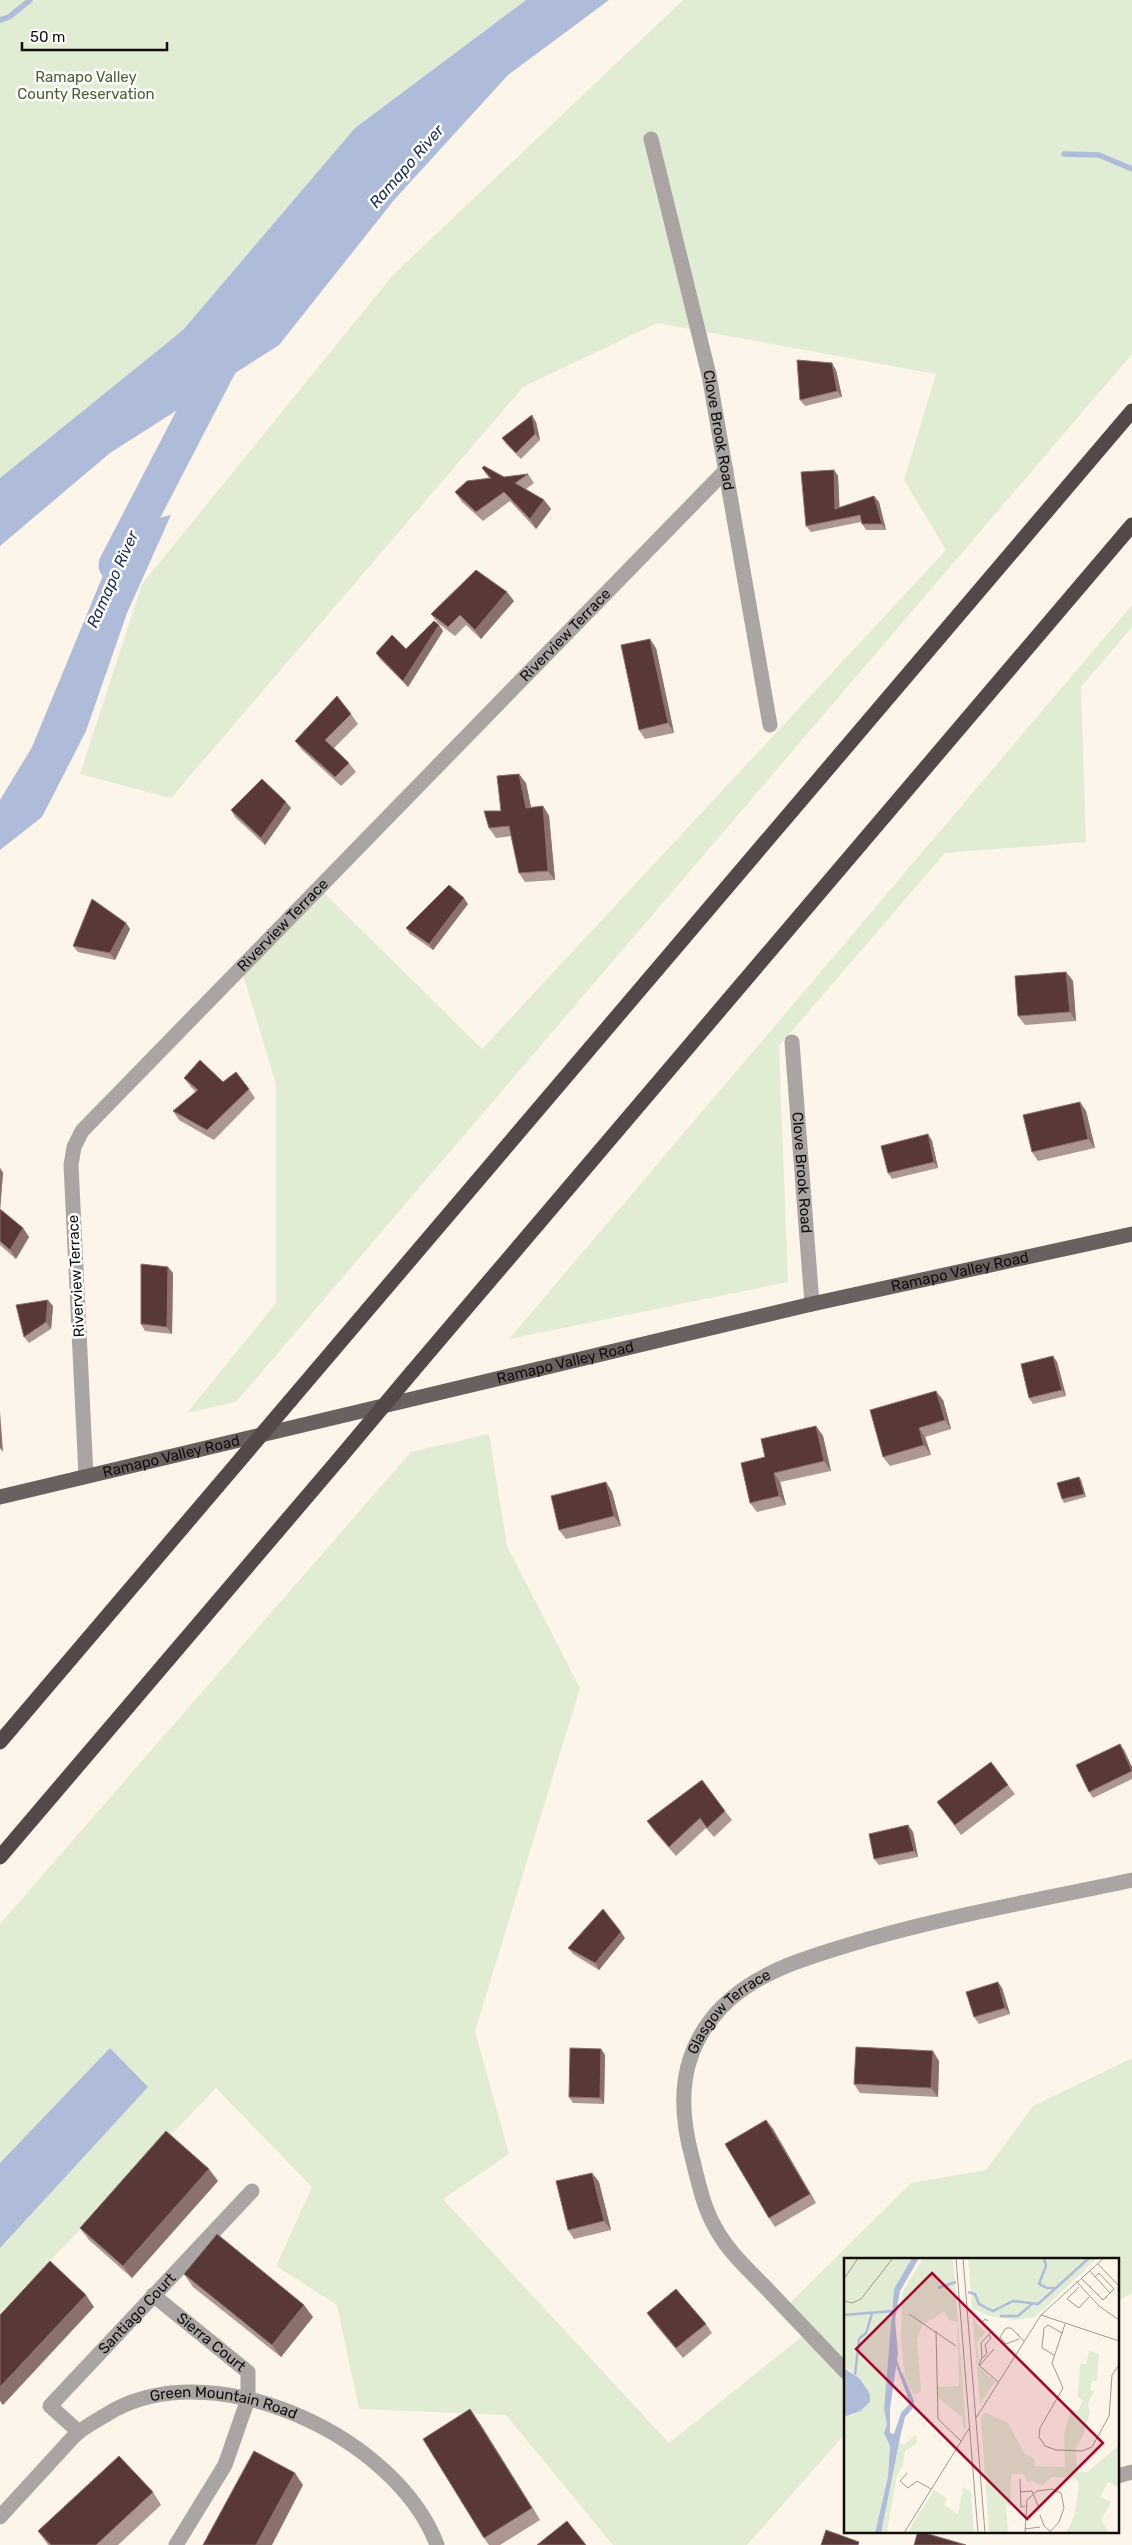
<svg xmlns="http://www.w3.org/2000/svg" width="1132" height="2545" font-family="Rubik,sans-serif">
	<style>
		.green { fill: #e0ecd4 }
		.water { fill: #aebcda }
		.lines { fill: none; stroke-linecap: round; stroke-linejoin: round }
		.stream { stroke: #aebcda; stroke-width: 5.5 }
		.river { stroke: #aebcda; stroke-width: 35 }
		.street { stroke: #aaa4a3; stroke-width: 15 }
		.primary { stroke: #6b6060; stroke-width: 15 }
		.highway { stroke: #554848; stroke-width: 15 }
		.highway-bridge { stroke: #554848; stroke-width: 15 }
		.wall { fill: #ac9791 }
		.shaded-wall { fill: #8a716d }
		.building { fill: #593938; stroke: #8a716d }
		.labels { text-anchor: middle; stroke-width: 5; stroke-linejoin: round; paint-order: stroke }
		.park-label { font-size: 15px; fill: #4a6031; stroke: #fff }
		.street-label { font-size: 15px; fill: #110e0b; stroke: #fff }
		.water-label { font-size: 16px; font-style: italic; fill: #1d2e55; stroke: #fff }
		.inset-river { fill: none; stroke: #aebcda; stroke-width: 2.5 }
		.inset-road { fill: none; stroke: #9f9991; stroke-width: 1 }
		.view { fill: #a40731; fill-opacity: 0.15; stroke: #a40731; stroke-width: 2.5 }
		.inset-edge { fill: none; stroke: #110e0b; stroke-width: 2.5 }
	</style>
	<rect width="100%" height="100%" fill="#fef5ea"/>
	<path class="green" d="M0,0H526L355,128L183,330L0,478Z
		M683,0H1132V354L236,1402L187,1413L276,1303V1084L241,968L316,885L482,1049L946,550L904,480L936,374L657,323L523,387L171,798L80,774L142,584L393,275Z
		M1132,605V627L1081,687L1086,842L945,853L779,1046L788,1282L509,1339Z
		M489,1434L507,1546L580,1688L475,2031L509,2154L443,2199L669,2443L804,2335L783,2310L911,2183L986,2170L1033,2106L1132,2058V2293L1118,2301V2259H846V2433L747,2545H613L506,2415L359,2409L337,2305L276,2266L312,2187L216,2088L0,2313V1924L411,1452Z"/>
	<path class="water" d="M526,0H609L508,75L394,200L279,345L110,453L0,546V478L183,330L355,128Z
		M171,515L127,613L86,731L42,817L0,850V800L32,747L123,527Z
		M110,2048L148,2087L0,2248V2163Z"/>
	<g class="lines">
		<path class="stream" d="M0,20L9,17L30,0
			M1064,154L1099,155L1132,169"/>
		<path class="river" d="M116,565L228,349"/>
		<g class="street">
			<path id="s1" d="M651,139L709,375L770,725"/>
			<path id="s2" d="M792,1042L812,1304"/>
			<path id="s3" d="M86,1476L71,1165L74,1147L82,1131L726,470"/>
			<path id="s4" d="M153,2295L248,2372V2399L225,2465L176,2545"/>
			<path id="s5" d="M846,2372C820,2345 794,2317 768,2290C749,2270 728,2252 715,2227C703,2206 698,2181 692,2157C677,2102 680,2051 721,2008C758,1969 816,1955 865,1940C953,1915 1043,1899 1132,1880"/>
			<path id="s6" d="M79,2432L50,2406L252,2191"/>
			<path d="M1118,2476L1132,2472"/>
			<path id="s7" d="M0,2517C18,2497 36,2478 54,2458C62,2450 71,2438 80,2431C91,2423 104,2416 116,2409C221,2355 397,2438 437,2545"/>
		</g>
		<path class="primary" id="s8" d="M0,1497L812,1304L1132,1234"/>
		<path class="highway" d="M412,1372L1132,525
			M290,1401L1132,411
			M0,1742L217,1487
			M0,1857L339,1459"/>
		<path class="highway-bridge" d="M339,1459L412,1372
			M217,1487L290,1401"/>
	</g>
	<path class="wall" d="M836,370L842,397L805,406L800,400Z
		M536,422L540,440L521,459L506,444L502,438Z
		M482,468L504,477L528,474L534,483L526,489L544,500L551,509L536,529L510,501L483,521L462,502L455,492L489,478Z
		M834,470L838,476L839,508L874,496L879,502L886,530H866L861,522L811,532L806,526Z
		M514,601L481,639L466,625L455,636L438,623L431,614Z
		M439,625L443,631L408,687L380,659L376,653L406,649Z
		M656,648L674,733L645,739L639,730Z
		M351,714L358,724L334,748L349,763L356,772L341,786L302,750L295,741Z
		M526,783L531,808L543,806L549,816L555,880L525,882L519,873L511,836L496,838L489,828L501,811Z
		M291,808L265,845L235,817L231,810Z
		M468,904L433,950L410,934L406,928Z
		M126,923L130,929L115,960L78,952L73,946Z
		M1066,972L1073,981L1076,1021L1025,1025L1018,1016Z
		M184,1078L223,1082L249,1089L255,1098L214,1140L179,1120L173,1111L196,1092L191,1087Z
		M1080,1102L1086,1111L1095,1148L1038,1161L1032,1152Z
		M928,1134L932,1141L938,1168L892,1179L888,1173Z
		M0,1168L3,1173L0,1209L23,1228L29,1237L16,1259L0,1245Z
		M173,1273L172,1334L145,1331L141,1324Z
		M53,1306L51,1329L29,1343L24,1337Z
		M1053,1356L1057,1362L1066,1396L1033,1404L1029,1398Z
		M943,1400L951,1429L925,1437L931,1455L890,1466L883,1457Z
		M816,1426L823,1436L831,1471L780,1482L786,1505L757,1512L750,1503L765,1457Z
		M1079,1477L1081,1480L1086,1497L1064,1503L1062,1499Z
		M606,1482L612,1492L621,1526L566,1539L559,1530Z
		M1120,1744L1124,1750L1132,1767V1779L1093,1798L1089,1792Z
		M1008,1785L1015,1794L961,1835L937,1802Z
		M725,1811L732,1820L714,1837L706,1828L676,1856L654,1831L647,1821Z
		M908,1825L913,1832L918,1857L879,1865L874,1859Z
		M625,1938L599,1970L573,1954L568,1948Z
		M1002,1988L1010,2014L979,2024L974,2017Z
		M601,2049L605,2055L604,2104L573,2103L569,2097Z
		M939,2061L938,2097L860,2093L854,2084Z
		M766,2120L773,2129L816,2203L775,2227L769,2218Z
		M592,2173L599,2182L611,2230L574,2239L568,2230Z
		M218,2181L132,2278L89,2240L80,2228Z
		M184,2274L313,2317L281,2357L193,2287Z
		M647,2313L706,2324L712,2333L683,2358L654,2323Z
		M479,2422L540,2520L500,2545H489L484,2538Z
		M153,2492L161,2505L118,2545H48L38,2531Z"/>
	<path class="shaded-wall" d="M832,363L836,370L842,397L837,391Z
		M532,415L536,422L540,440L535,434Z
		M834,470L838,476L840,516L835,509Z
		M874,496L879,502L886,530L882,524Z
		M544,500L551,509L536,529L530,519Z
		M507,592L514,601L481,639L475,630Z
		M439,625L443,631L408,687L403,681Z
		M650,639L656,648L674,733L668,723Z
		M519,774L526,783L533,817L526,808Z
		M286,802L291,808L265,845L261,838Z
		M543,806L549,816L555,880L548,871Z
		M464,898L468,904L433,950L429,944Z
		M126,923L130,929L115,960L110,953Z
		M1066,972L1073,981L1076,1021L1070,1012Z
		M1080,1102L1086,1111L1095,1148L1088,1139Z
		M928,1134L932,1141L938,1168L934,1162Z
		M0,1168L3,1173L0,1211Z
		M23,1228L29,1237L16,1259L10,1250Z
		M168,1267L173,1273L172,1334L167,1327Z
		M48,1300L53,1306L51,1329L46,1322Z
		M1053,1356L1057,1362L1066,1396L1062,1390Z
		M936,1391L943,1400L951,1429L945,1420Z
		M0,1412L3,1452L0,1448Z
		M816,1426L823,1436L831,1471L824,1461Z
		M919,1428L925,1437L931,1455L924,1445Z
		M774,1473L780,1482L786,1505L779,1496Z
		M1079,1477L1081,1480L1086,1497L1084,1494Z
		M606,1482L612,1492L621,1526L614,1516Z
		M1120,1744L1124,1750L1132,1767V1770Z
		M908,1825L913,1832L918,1857L914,1851Z
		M621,1932L625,1938L599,1970L595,1963Z
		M998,1982L1002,1988L1010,2014L1005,2008Z
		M601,2049L605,2055L604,2104L600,2098Z
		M933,2051L939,2061L938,2097L931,2088Z
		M766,2120L773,2129L816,2203L810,2194Z
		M209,2169L218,2181L132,2278L123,2266Z
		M592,2173L599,2182L611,2230L604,2221Z
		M86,2295L94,2307L3,2405L0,2401V2387Z
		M304,2305L313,2317L281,2357L272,2345Z
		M470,2409L479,2422L540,2520L532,2508Z
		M295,2473L303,2485L272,2545H256Z"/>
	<path class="building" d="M797,360L832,363L837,391L800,400Z
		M532,415L535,434L516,453L502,438Z
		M484,466L504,477L528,474L515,483L544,500L530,519L504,492L476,512L455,492L467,481L491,478L482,468Z
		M834,470L835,509L874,496L882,524H862L860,515L806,526L801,472Z
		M476,570L507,592L475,630L460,615L448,627L431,614Z
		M434,621L439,625L403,681L376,653L392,635L406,649Z
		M650,639L668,723L639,730L621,645Z
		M337,696L351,714L325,740L349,763L335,777L295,741Z
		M519,774L526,808L543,806L548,871L519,873L509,826L489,828L484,811H501L497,776Z
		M262,779L286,802L261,838L231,810Z
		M449,885L464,898L429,944L406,928Z
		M92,899L126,923L110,953L73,946Z
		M1066,972L1070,1012L1018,1016L1015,976Z
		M200,1060L223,1082L236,1072L249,1089L207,1130L173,1111L198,1090L184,1078Z
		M1080,1102L1088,1139L1032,1152L1023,1115Z
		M928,1134L934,1162L888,1173L881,1146Z
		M0,1209L23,1228L10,1250L0,1241Z
		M141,1264L168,1267L167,1327L141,1324Z
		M48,1300L46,1322L24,1337L16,1305Z
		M1053,1356L1062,1390L1029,1398L1021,1364Z
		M936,1391L945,1420L919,1428L924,1445L883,1457L870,1410Z
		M816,1426L824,1461L774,1473L779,1496L750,1503L741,1463L765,1457L761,1439Z
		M1079,1477L1084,1494L1062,1499L1057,1483Z
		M606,1482L614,1516L559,1530L551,1496Z
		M1120,1744L1132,1771L1089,1792L1076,1765Z
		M991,1762L1008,1785L955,1825L937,1802Z
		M702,1780L725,1811L707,1828L700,1818L669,1847L647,1821Z
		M908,1825L914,1851L874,1859L869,1834Z
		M603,1909L621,1932L595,1963L568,1948Z
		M998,1982L1005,2008L974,2017L966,1992Z
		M856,2047L933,2051L931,2088L854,2084Z
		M570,2048L601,2049L600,2098L569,2097Z
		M766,2120L810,2194L769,2218L725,2144Z
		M166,2131L209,2169L123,2266L80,2228Z
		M592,2173L604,2221L568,2230L556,2181Z
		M217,2234L304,2305L272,2345L184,2274Z
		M50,2261L86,2295L0,2387V2315Z
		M676,2289L706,2324L676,2348L647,2313Z
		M470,2409L532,2508L484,2538L423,2439Z
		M254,2451L295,2473L256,2545H203Z
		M119,2456L153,2492L96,2545H51L38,2531Z
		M567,2521L586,2545H537Z
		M826,2530L859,2542L858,2545H821Z
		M918,2531L966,2545H914Z"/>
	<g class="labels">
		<g class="park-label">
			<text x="86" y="82">Ramapo Valley<tspan x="86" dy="17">County Reservation</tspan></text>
		</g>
		<g class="street-label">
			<text dy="5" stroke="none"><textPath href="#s1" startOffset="299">Clove Brook Road</textPath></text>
			<text dy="5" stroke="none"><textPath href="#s3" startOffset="1040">Riverview Terrace</textPath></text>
			<text dy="5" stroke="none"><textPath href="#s3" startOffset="635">Riverview Terrace</textPath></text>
			<text dy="5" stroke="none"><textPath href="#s2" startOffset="131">Clove Brook Road</textPath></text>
			<text dy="5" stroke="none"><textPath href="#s8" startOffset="986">Ramapo Valley Road</textPath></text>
			<text transform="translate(76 1276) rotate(-93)" y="5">Riverview Terrace</text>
			<text dy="5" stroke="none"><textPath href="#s8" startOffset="581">Ramapo Valley Road</textPath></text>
			<text dy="5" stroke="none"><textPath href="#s8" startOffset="176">Ramapo Valley Road</textPath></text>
			<text dy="5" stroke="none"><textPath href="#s5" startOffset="432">Glasgow Terrace</textPath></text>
			<text dy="5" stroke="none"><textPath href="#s6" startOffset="166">Santiago Court</textPath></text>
			<text dy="5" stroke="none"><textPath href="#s4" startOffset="75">Sierra Court</textPath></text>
			<text dy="5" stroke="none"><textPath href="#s7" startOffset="271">Green Mountain Road</textPath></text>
		</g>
		<g class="water-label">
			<text transform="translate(406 166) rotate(-49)" y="6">Ramapo River</text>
			<text transform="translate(112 579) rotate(-66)" y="6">Ramapo River</text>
		</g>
	</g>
	<g transform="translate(844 2258)">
		<rect width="275" height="275" fill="#fef5ea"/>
		<path d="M0,0H68L50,31L40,151L43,166L40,175L46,188L44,219L31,275H0V159L8,157L25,144L26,136L5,111L0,110ZM79,0H109L122,169L120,173L118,159L93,139V129L115,128L113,64L105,62L100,53L78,68L73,81L77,133L70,137L61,120L57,83L58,35ZM124,0H253L191,59L170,62L145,58L130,51L131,64L142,74L133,84L135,108L151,124L136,146ZM245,93L255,96L253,123H248L246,132L250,133L244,146L246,154L239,178L232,189L233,214H244L275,187V229L264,224L256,239L267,244L257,262L265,274L222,275L231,256L235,225L232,221L208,219L198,228L189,223L183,224L180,216H167V248L162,247L164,275H145L137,160L141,154L164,165L180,195L191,201L190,208L221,209L220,176L227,151L234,153L239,142L234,139L236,106H242ZM72,176L73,185L61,193L59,207L53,218L43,272L45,275H37L55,185L60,187ZM119,229L127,234L130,275H63L90,232L103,240L100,247L114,256Z" fill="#e0ecd4"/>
		<path d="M68,0H75L56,33L51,62L54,95L46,151V175L50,176L57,155L66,145L56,118L58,114L70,143L69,150L61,159L57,175L37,275H31L44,219L46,188L40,175L43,166L40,151L50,31ZM0,110L16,121L26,136V144L16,153L0,159Z" fill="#aebcda"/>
		<path class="inset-river" d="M200,0L202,8L195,26L203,30H212L245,0M94,30L112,24M124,34L131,36L135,46L149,53L169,43L194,46L212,30M0,57L49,53M156,58H174L188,46M51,100L58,120M11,117L15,81L22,75L28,56"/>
		<path class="inset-road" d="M112,0L134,275M119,0L141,275M254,6L275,28M246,13L266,35M237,20L259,42L270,31L255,15L251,19M0,21L14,0M232,23L255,48L275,62M235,29L223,41L235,50L245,39M0,43L8,45L17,41L49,0M65,56L112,88M197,57L275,83M221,66L208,105L219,130L196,170L195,179L201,188L212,192L238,193L248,189L265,158L268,117L275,107M200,70L198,90L210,97M200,70L204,67L218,75M92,73L94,161L117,183M175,81L162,86L156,79L162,70H167L180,83M139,100L143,95L141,87L147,80L145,77M135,107L138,99L137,85L147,74L138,65L141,61L144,63M135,107L154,124M136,107L150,91M132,160L197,57L260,0M63,215L56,223L64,230L73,223L87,231M176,221L177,249L181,248M176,234L188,233L195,250M196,257L200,268L208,275M181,271L196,269M60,275L126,169M181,275L183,242L193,233L208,231L217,235L220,250L215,264L205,275"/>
		<path class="view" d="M88,15L259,185L183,261L12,91Z"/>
		<rect width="275" height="275" class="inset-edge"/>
	</g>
	<path d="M22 42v8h145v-8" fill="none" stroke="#110e0b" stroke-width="2.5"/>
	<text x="30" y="42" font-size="15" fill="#110e0b" stroke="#ffffff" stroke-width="4" paint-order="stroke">50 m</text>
</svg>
